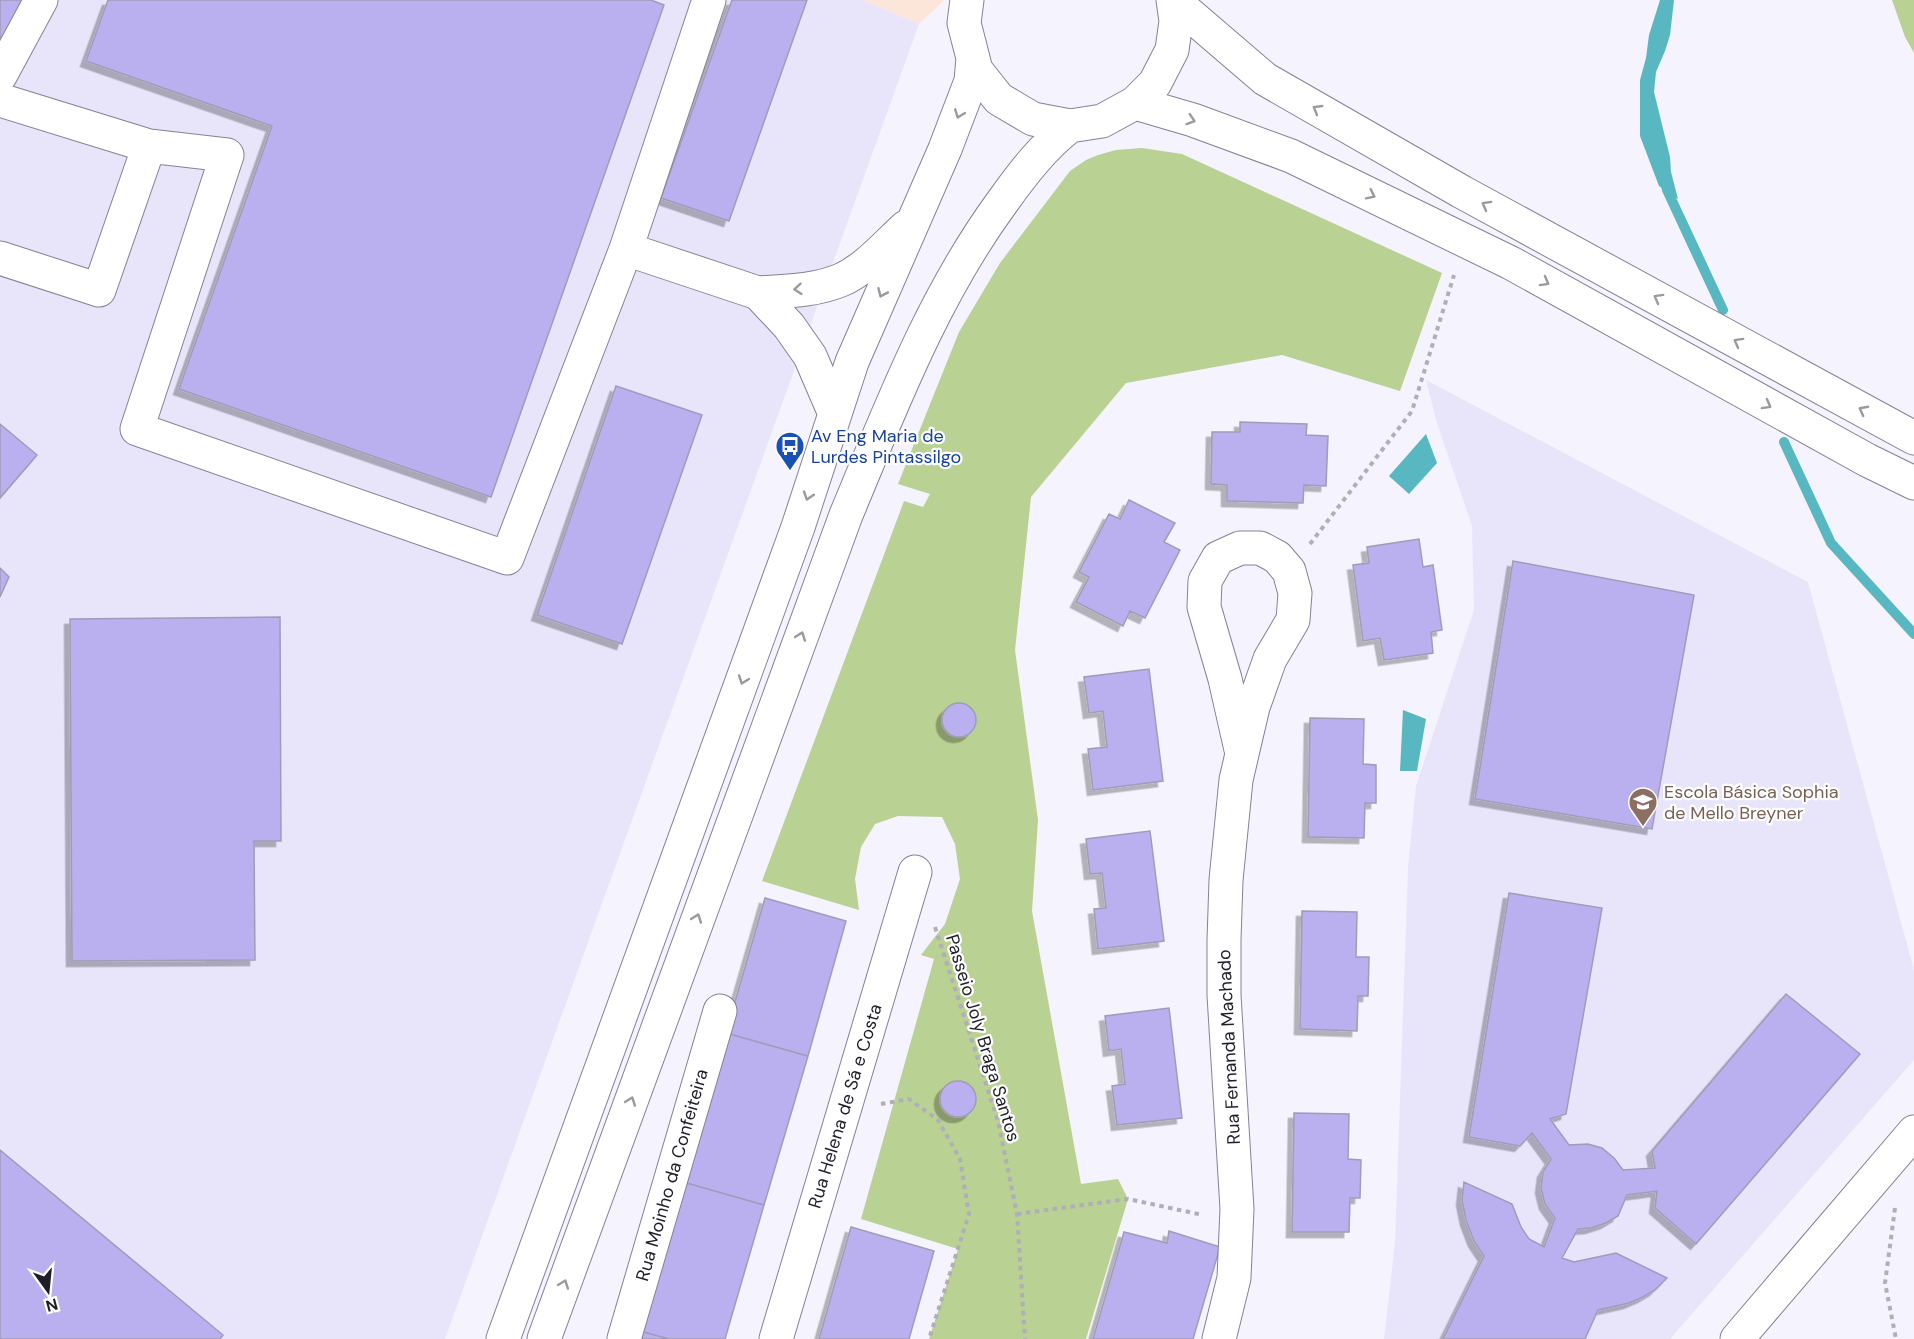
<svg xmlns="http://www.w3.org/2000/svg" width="1914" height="1339" font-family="'DM Sans',sans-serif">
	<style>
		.commercial { fill: #fce5d9 }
		.built { fill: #e8e5fb }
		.green { fill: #b9d193 }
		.water { fill: #58b7c0 }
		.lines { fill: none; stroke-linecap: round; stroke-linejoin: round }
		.stream { stroke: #58b7c0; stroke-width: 10 }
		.building { fill: #bab0f0; stroke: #a09cb8; stroke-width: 1.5; filter: url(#shadow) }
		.minor-casing { stroke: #84809a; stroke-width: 35 }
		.path { stroke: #afaeb9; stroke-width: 4; stroke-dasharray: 4.5 4.5; stroke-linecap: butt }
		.minor { stroke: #fff; stroke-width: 33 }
		.oneway { stroke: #9a999e }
		.labels { text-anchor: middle; stroke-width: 4.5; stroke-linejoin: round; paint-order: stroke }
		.transit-label { font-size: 18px; fill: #164399; stroke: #fff; text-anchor: start }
		.education-label { font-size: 18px; fill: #785e54; stroke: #fff; text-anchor: start }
		.street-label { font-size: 18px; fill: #1f1d28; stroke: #fff }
	</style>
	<defs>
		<filter id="shadow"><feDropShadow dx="-5.5" dy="5.5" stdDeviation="0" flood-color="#0004"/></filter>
	</defs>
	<rect width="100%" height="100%" fill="#f4f3fe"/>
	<path class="commercial" d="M862,0H944L919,24Z"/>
	<path class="built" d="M0,0H862L919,24L445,1339H0Z
		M1426,380L1808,582L1914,970V1060L1670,1339H1384L1395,1243L1408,868L1416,786L1474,610L1472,526L1437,423Z"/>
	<path class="green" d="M1892,0H1914V53L1905,37Z
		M1142,148L1182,154L1442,273L1400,391L1282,355L1126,383L1031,497L1015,650L1038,820L1032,911L1081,1184L1118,1179L1128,1199L1086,1339H929L958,1249L861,1219L934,959L921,955L945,924L960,879L955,844L942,817L898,816L875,824L861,847L855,879L859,910L762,881L904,501L923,507L930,494L898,484L959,332L1000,263L1070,171L1086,160L1098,155L1116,150Z"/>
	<path class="water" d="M1660,0H1674L1670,35L1665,51L1656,72L1654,92L1670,157L1671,172L1678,199L1659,186L1640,136V80L1646,58L1649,35Z
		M1426,434L1437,463L1409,494L1389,476Z
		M1403,710L1426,719L1417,771H1400Z"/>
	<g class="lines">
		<path class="stream" d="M1665,179L1667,190L1723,310
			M1784,442L1831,543L1914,634"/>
	</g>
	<path class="building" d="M0,0H26L0,48Z
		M108,0H651L664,5L491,497L179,389L272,126L86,61Z
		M732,0H807L729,221L661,198Z
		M616,386L702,415L622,644L537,615Z
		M1240,422L1307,424L1306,435L1328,436L1326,486L1304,485L1303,503L1227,501V485L1211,484L1212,432H1240Z
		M0,424L37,455L0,498Z
		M1129,500L1175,523L1164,542L1180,550L1145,618L1130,611L1123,626L1076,602L1089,577L1079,572L1109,514L1120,519Z
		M1419,539L1423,567L1433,565L1442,630L1431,632L1433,653L1384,660L1380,638L1363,641L1353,565L1369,563L1367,547Z
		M1513,561L1694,595L1652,829L1475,799Z
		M0,568L9,577L0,597Z
		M280,617L281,841H254L255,960L72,961L70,619Z
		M1149,669L1163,781L1093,790L1088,749L1107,747L1103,711L1089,713L1084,677Z
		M942 720a17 17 0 1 1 34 0a17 17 0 1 1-34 0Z
		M1310,718L1364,719L1363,764L1376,765V803H1365L1364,838L1308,837Z
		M1150,831L1164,941L1098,949L1094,909L1106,908L1102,873L1090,874L1086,839Z
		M1509,893L1602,908L1566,1114L1550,1119L1569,1145L1588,1144L1602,1148L1614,1158L1623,1170L1655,1168L1652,1151L1786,994L1860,1054L1696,1244L1655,1208L1657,1191L1627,1195L1618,1216L1606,1223L1591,1228L1578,1229L1562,1258L1574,1262L1616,1253L1667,1278L1655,1290L1643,1297L1629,1303L1598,1310L1585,1339H1443L1484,1256L1474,1241L1466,1220L1462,1200L1464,1182L1512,1204L1521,1227L1529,1239L1544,1247L1555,1218L1545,1204L1541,1188L1543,1172L1551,1159L1532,1133L1520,1146L1469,1137Z
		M765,898L846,921L808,1056L726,1033Z
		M1302,911L1357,912L1356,957H1369L1368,996H1358L1357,1031L1300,1029Z
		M1169,1008L1182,1118L1117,1125L1112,1086L1125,1084L1121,1049L1109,1051L1105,1016Z
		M726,1033L808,1056L764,1205L683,1182Z
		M940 1099a18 18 0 1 1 36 0a18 18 0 1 1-36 0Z
		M1294,1113L1349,1114L1348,1159L1361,1160L1360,1198H1350L1349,1232H1292Z
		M0,1150L223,1335L220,1339H0Z
		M683,1182L764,1205L725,1339H669L640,1331Z
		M851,1227L934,1251L909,1339H819Z
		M1169,1231L1220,1247L1193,1339H1093L1124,1232L1167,1243Z
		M640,1331L669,1339H638Z"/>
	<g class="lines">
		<g class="minor-casing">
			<path id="minor" d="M709,0L626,249L758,293
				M967,0L964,23L976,70L999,99L1033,119L1070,126L1102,121L1135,103L1155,83L1172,50L1176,21L1173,0
				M1174,1L1265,79L1462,192L1914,438
				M0,76L41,0
				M0,100L149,146L99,290L0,258
				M1135,103L1193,120L1291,156L1511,263L1867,460L1914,483
				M149,146L227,155L137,429L507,558L626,249
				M835,414L810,356L789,326L758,293C785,291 815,291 841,280C866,269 886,245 906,227
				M503,1339L798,527L852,362L945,149L971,81L973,58
				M544,1339L846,515C891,407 933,296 1003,201C1023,173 1043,147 1070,126
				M624,1339L720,1011
				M776,1339L915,872
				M1219,1339L1234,1278L1237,1209L1224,995V940L1226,880L1236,780L1242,754L1253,707L1270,659L1293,620L1295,593L1289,571L1277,557L1260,548H1240L1218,558L1205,581L1204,607L1225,679L1242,754
				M1737,1339L1914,1132"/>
		</g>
		<path class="path" d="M1310,544L1412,411L1454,275
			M935,927L998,1121L1017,1214L1025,1339
			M881,1104L909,1099L938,1120L960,1159L969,1214L929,1339
			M1895,1208L1885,1283L1896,1339
			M1017,1214L1128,1199L1203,1215"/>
		<use href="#minor" class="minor"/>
	</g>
	<defs><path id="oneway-chevron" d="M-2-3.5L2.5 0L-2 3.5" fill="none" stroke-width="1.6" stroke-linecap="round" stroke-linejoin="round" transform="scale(1.5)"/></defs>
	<g class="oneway">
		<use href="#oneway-chevron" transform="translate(1317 109) rotate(-150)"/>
		<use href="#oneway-chevron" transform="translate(959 114) rotate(111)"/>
		<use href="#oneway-chevron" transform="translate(1191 120) rotate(18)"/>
		<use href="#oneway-chevron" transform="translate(1371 195) rotate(26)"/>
		<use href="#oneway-chevron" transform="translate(1486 205) rotate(-151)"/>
		<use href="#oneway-chevron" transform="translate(1545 282) rotate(29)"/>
		<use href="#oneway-chevron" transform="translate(798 289) rotate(175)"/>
		<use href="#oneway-chevron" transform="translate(882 293) rotate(114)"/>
		<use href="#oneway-chevron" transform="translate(1658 298) rotate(-151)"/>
		<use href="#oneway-chevron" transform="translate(1738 342) rotate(-151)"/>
		<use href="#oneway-chevron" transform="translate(1767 405) rotate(29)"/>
		<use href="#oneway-chevron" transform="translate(1863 410) rotate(-152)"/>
		<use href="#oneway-chevron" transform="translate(808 496) rotate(108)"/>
		<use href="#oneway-chevron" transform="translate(801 636) rotate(-70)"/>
		<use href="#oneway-chevron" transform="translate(743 680) rotate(110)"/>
		<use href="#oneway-chevron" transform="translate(697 918) rotate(-70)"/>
		<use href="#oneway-chevron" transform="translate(631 1101) rotate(-70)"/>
		<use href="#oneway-chevron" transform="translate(564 1284) rotate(-70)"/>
	</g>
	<defs>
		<g id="bus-pin" transform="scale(1.5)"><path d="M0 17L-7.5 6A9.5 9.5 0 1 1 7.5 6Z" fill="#1a4fb4" stroke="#fff"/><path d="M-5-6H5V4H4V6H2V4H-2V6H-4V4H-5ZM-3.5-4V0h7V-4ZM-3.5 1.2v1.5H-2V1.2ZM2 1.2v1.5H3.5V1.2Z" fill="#fff"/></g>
		<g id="school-pin" transform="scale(1.5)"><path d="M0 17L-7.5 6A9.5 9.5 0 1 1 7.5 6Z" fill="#8d6e63" stroke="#fff"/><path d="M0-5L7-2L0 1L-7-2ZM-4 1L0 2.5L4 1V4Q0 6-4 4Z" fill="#fff"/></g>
	</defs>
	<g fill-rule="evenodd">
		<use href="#bus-pin" x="790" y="446"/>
		<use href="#school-pin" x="1643" y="802"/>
	</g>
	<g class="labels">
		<g class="transit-label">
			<text x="811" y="442">Av Eng Maria de<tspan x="811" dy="21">Lurdes Pintassilgo</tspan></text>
		</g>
		<g class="education-label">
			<text x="1664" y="798">Escola Básica Sophia<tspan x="1664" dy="21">de Mello Breyner</tspan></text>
		</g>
		<g class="street-label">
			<text transform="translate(983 1038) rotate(73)" y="6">Passeio Joly Braga Santos</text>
			<text transform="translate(1229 1047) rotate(-93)" y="6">Rua Fernanda Machado</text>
			<text transform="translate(845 1106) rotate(-73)" y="6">Rua Helena de Sá e Costa</text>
			<text transform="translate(672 1175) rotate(-74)" y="6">Rua Moinho da Confeiteira</text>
		</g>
	</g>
	<g transform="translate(48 1291) rotate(165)" stroke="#ffffff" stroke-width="4.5" paint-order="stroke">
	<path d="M0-4.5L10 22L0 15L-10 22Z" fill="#1f1d28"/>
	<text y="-9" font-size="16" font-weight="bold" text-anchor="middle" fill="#1f1d28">N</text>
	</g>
</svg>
